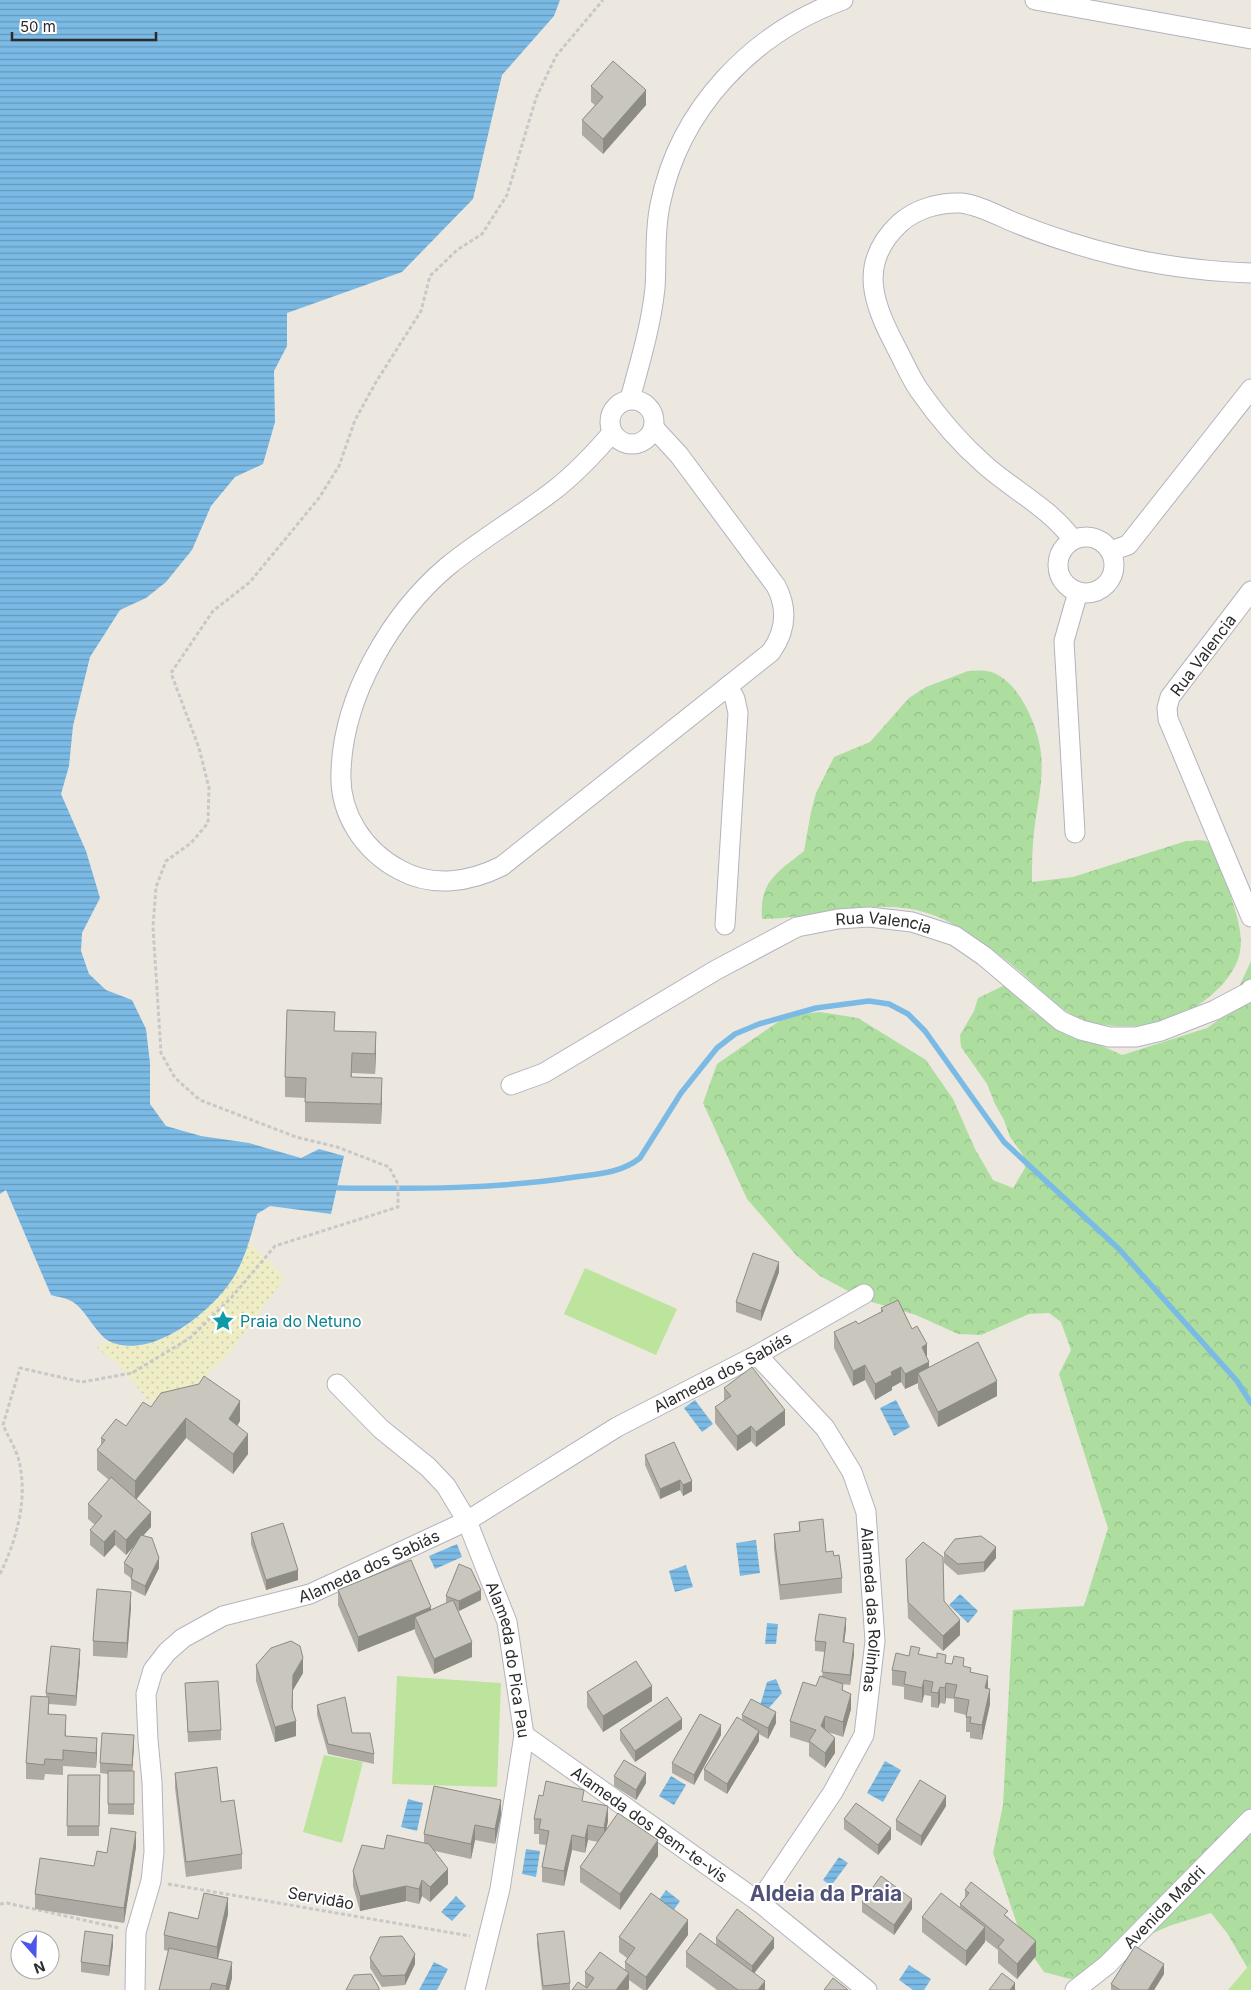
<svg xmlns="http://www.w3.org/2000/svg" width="1251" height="1990" font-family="Inter,sans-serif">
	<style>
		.forest { fill: url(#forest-crowns) }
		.sand { fill: url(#sand-dots) }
		.pitch { fill: #bce49d }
		.water { fill: url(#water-rules) }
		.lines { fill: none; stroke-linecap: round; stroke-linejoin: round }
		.stream { stroke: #7bbae5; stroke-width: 5.5 }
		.minor-casing { stroke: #b2b3be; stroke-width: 21 }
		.path { stroke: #c8c8c8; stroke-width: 3; stroke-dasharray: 4 2.5; stroke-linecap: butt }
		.minor { stroke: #fff; stroke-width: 19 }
		.wall { fill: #acaaa3 }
		.shaded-wall { fill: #8c8b84 }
		.building { fill: #c8c6bd; stroke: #8c8b84 }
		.labels { text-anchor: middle; stroke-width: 4; stroke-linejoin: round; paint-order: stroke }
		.street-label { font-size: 16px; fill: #2b2b2b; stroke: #fff }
		.culture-label { font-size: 16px; fill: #0d838f; stroke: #fff; text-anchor: start }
		.district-label { font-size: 21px; font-weight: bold; fill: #4f5179; stroke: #fff }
	</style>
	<defs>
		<pattern id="forest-crowns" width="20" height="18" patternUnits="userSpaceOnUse" patternTransform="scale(1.25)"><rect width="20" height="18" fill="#addea0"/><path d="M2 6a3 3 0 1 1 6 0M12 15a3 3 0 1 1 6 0" fill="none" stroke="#95bf8a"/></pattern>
		<pattern id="sand-dots" width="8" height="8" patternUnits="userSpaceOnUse" patternTransform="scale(1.25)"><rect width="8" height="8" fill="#eeedc5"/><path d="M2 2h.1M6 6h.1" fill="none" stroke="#cccba9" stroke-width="1.8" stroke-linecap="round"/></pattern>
		<pattern id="water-rules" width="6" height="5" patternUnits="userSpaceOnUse" patternTransform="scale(1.25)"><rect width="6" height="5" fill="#7bbae5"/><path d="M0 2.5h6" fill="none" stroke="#6597ba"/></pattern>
	</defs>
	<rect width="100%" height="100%" fill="#ece8df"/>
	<path class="forest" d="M968,671C974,671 981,670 987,671C1017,676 1038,725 1041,753C1044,780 1037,806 1034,832C1032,849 1032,866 1032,882L1073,877L1186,841C1194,841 1205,838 1211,844C1220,853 1225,878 1229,890C1235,911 1245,934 1239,956C1229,991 1181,1022 1146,1025C1122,1028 1090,1026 1069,1013C1053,1003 1039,988 1025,976C1005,958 963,927 938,917C880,893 821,919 762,919C759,881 778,872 804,851L811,812L816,793L834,757L870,742L909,698L926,687Z
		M1251,961V1970L1247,1967L1227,1933L1211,1913L1169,1926L1136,1941L1087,1976L1070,1979L1044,1972L1023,1942L993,1853L1003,1805L1013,1610L1084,1606L1108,1528L1059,1374L1071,1350L1061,1322L1049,1313L1029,1314L981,1335L958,1334L916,1315L865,1300L820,1276L796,1255L747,1199L703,1103L717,1064L788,1015L820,1012L858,1018L926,1060L953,1099L975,1149L993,1180L1013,1188L1025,1168L1023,1155L1010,1137L1004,1120L995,1104L987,1084L961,1047L960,1035L974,1011L978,998L1009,983L1030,1010L1069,1031L1122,1055L1207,1028L1221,1018L1232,1002Z"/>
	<path class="sand" d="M249,1243L285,1277L228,1355L197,1383L149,1402L119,1364L97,1348L108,1341C174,1356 227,1300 249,1243Z"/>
	<path class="pitch" d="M585,1268L677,1309L656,1355L564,1314Z
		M397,1676L501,1683L497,1787L392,1784Z
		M324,1755L363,1762L342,1843L303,1832Z
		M1251,1963V1990H1228Z"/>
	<path class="water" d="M0,0H560L554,16L502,75L473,199L402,272L287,313V346L274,371L275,422L263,464L235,477L211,506L192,550L166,582L146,598L120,610L90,657L73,726L69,766L61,794L86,851L100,898L82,933L81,951L89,974L106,990L132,1000L146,1029L150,1063V1104L166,1126L201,1136L249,1143L301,1158L319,1149L344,1156L331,1214L270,1206L257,1214C251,1235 246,1256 235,1275C215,1309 152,1362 109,1341C96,1334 86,1310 73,1302C67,1298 58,1297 51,1295L6,1190L0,1194Z
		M695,1400L713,1424L702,1432L684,1408Z
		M896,1400L910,1427L894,1436L880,1408Z
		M756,1540L760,1573L740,1576L736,1543Z
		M457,1544L462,1557L435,1569L429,1556Z
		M686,1565L693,1587L675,1592L669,1571Z
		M960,1594L978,1611L968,1623L949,1605Z
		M767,1623L778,1624L776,1644H765Z
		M776,1679L782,1693L768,1709L760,1706L767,1682Z
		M885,1761L901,1770L883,1802L867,1793Z
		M671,1776L686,1785L674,1805L659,1796Z
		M408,1799L423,1803L417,1831L401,1827Z
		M526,1849L540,1851L536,1877L522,1874Z
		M839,1857L848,1863L831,1886L823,1880Z
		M666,1890L680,1901L673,1911L659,1900Z
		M456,1896L466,1906L452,1921L441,1912Z
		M434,1962L448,1969L437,1990H419Z
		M909,1965L931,1979L924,1990H913L899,1980Z"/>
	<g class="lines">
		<path class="stream" d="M338,1188C417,1189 497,1189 575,1177C598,1174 621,1173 640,1158L681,1093L717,1048L735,1034L759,1024L816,1008L869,1001L889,1004L908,1014L925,1031L1004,1142L1119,1249L1237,1381L1251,1403"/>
		<g class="minor-casing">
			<g id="minor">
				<path d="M1035,0L1251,39"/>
				<path d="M630,399C640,362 651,326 655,288C657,261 654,233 660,205C679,109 752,33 843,0"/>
				<circle cx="632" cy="422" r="22"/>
				<path d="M612,433C594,454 575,474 553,491C519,517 481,539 448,566C391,614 343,696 341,772C339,814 364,851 400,870C433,888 470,882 502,866L771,652C786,631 788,609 776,586L679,455L654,428"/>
				<circle cx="1086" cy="565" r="28"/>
				<path d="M1073,540C1050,508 1013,490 985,465C961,444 937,416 919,390C910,377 904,362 897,349C874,305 856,264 900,223C916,209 939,202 961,203C978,205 995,214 1011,221C1030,229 1050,236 1069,242C1128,261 1189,271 1251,273"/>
				<path d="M1111,551L1128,545L1251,389"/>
				<path d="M1251,591L1170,697L1167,708L1168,719L1251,917"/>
				<path d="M1075,833L1064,641L1078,592"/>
				<path d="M725,925L738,713L735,699L728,686"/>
				<path id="s1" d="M511,1085L544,1073L716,970L797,927L838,919L869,917L912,922L955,936L984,956L1061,1021L1081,1030L1109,1037H1136L1161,1031L1215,1010L1249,992L1251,989"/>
				<path id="s2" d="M757,1355L825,1428L852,1472L866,1512L875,1641L864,1735L833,1792L759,1902"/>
				<path id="s3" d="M337,1384L381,1429L428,1467L446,1486L467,1521L507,1622L524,1735L500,1889L475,1990"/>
				<path id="s4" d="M524,1735L759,1902L867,1990"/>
				<path id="s5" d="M135,1990L136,1932L151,1881L154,1852L152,1782L148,1740L146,1694L153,1670L167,1652L183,1638L223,1616L310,1594L467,1521L617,1427L757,1355L864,1294"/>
				<path id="s6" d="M1075,1990L1107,1965L1251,1819"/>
			</g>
		</g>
		<path class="path" d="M0,1574C17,1539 28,1499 19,1461C16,1449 8,1436 3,1425L20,1368L82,1382L132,1373L190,1338L231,1298L275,1246L398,1207V1184L389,1167L337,1147L296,1137L200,1100L175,1078L161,1053L153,927L156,887L166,861L191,843L208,823L209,788L199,748L171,673L213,611L250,582L319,498L339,466L355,420L376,382L421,311L430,276L457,250L482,234L507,195L536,98L556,56L603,0
			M168,1884L470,1936
			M0,1904L7,1903L119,1928"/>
		<use href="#minor" class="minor"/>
	</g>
	<path class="wall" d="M591,86L646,105L603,154L582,135V120L595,105L591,102Z
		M335,1031L376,1052L375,1074L352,1073V1077L382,1098L381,1124L305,1122V1098L285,1097V1077Z
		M779,1272L761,1321L736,1312V1302Z
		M881,1308L927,1358L929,1367L997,1396L938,1427L918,1388V1383L905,1389L901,1382L892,1387V1390L875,1400L865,1380L853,1386L834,1348V1332L858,1324L881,1312Z
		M724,1388L785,1425L756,1447L751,1441L737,1451L715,1423V1407L724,1401Z
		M151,1407L240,1421L237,1426L248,1454L233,1474L186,1438L136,1499L151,1527L143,1535L159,1568L145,1596L131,1589V1578L124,1573V1563L134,1546L126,1555L115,1545L104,1557L90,1545V1530L95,1525L88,1519V1504L109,1480L97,1470V1450L101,1445V1438L126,1426Z
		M674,1442L692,1491L683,1496L680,1490L660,1499L645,1465V1455Z
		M799,1522L826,1552L834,1556L842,1578V1593L780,1600L774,1549V1534L799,1531Z
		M251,1533L298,1580L266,1590L251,1544Z
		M944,1553L996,1558L984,1572L958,1575L944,1563Z
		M906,1559L944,1601L960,1635L943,1651L908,1618Z
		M338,1590L431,1610L446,1603V1596L481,1600L459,1611L458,1610L472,1657L434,1674L415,1632V1629L358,1652L338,1605Z
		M131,1607L127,1658L93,1656V1641Z
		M846,1628L844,1642L854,1654L850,1685L843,1684V1691L851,1709L843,1737L828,1732L835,1753L825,1768L809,1756V1743L790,1737V1721L816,1686L822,1677L825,1652L815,1651V1641Z
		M920,1654L946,1663L964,1666L988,1688L990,1704L982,1740L970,1738V1732H966V1715L954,1712V1699L946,1698L945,1704L940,1703L938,1708L931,1707V1696L924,1695L922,1703L904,1699V1687L892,1685V1670L909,1656Z
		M80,1659L76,1706L49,1704V1714L66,1730V1736L97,1753L96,1768L63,1766V1775L45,1774L44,1780L26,1779V1763L46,1697V1693Z
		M256,1665L303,1673L293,1690V1709L296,1736L275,1742L256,1681Z
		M185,1683L221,1730V1740L188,1742Z
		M587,1692L652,1701L603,1732L587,1707Z
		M317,1705L374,1754V1764L328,1754L317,1715Z
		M742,1715L776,1723L768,1739L759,1734V1741L727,1794L704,1780V1769L742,1720Z
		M682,1729L635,1762L620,1740V1730Z
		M721,1735L694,1785L672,1773V1763Z
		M134,1745L132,1771H134V1815L108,1814V1774L100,1773V1763Z
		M175,1773L221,1802L242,1854V1869L186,1877L175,1788Z
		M68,1775H100L99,1836H67Z
		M614,1776L646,1783L636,1800L614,1786Z
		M584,1801L608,1821L606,1829L658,1856L620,1910L580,1882V1867L598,1842L588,1840L585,1853L572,1850L564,1886L542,1882V1867L546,1845L539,1844V1834H534V1819Z
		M946,1806L921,1846L896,1830V1820Z
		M501,1815L495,1844L475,1840L471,1859L435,1851L448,1884L430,1902L422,1896L419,1904L406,1901L360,1911L353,1886V1871L384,1849L424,1843V1834Z
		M844,1819L891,1839L878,1855L844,1829Z
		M136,1847L124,1923L35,1909V1894L94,1866L107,1853Z
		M965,1890L1008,1917L1036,1956L1017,1979L998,1963V1950L985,1940V1942L966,1966L922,1932V1917L960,1907V1904L965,1898Z
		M862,1902L912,1909L894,1935L862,1912Z
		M228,1914L218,1959L232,1978L229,1990H159L168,1951L164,1950V1935L198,1919Z
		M537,1934L570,1983V1990H542L537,1944Z
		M688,1935L647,1990H643L629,1980V1988L628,1990H572L585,1986V1972L625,1970V1962L627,1958L619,1952V1937Z
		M716,1938L774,1948L754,1973L765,1990H717L686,1967V1952L716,1945Z
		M113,1945L109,1976L81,1972V1962Z
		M370,1958L415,1964L405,1985L382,1987L370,1968Z
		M1164,1974L1154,1990H1111V1984Z"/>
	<path class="shaded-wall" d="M646,90V105L603,154V139Z
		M376,1032V1052L375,1074V1054Z
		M382,1078V1098L381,1124V1104Z
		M779,1262V1272L761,1321V1311Z
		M927,1344V1359L922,1347Z
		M929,1362V1377L918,1373V1383L905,1389V1374Z
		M865,1365V1380L853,1386V1371Z
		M901,1367V1382L892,1387V1390L875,1400V1384L891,1372Z
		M997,1381V1396L938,1427V1412Z
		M240,1401V1421L229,1439V1419Z
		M785,1410V1425L756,1447V1432Z
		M186,1418V1438L135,1501V1481Z
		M751,1426V1441L737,1451V1436Z
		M248,1434V1454L233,1474V1454Z
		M680,1480V1490L660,1499V1489Z
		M692,1481V1491L683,1496V1485Z
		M151,1512V1527L126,1555V1540Z
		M115,1530V1545L104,1557V1542Z
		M996,1547V1558L984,1572V1562Z
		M159,1558V1568L145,1596V1586Z
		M298,1570V1580L266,1590V1580Z
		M481,1590V1600L459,1611V1601Z
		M131,1592V1607L127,1658V1643Z
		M431,1607V1622L415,1617V1629L358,1652V1637Z
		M846,1618V1628L843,1652V1642Z
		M960,1620V1635L943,1651V1636Z
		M472,1642V1657L434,1674V1659Z
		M854,1644V1654L850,1685V1675Z
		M80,1649V1659L76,1706V1696Z
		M303,1658V1673L293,1690L292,1722L296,1721V1736L275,1742V1727L293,1675Z
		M988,1676V1691L985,1688Z
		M924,1680V1695L922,1703V1688Z
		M946,1683V1698L945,1704V1688Z
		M652,1686V1701L603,1732V1716Z
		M940,1687V1703L938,1708V1693Z
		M990,1689V1704L982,1740V1725Z
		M851,1694V1709L843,1737V1722Z
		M776,1712V1723L768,1739V1728Z
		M825,1716V1731L821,1726Z
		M682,1719V1729L635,1762V1751Z
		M721,1725V1735L694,1785V1775Z
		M759,1731V1741L727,1794V1784Z
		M134,1735V1745L132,1775V1765Z
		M97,1738V1753L96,1768V1753Z
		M835,1738V1753L825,1768V1753Z
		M646,1773V1783L636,1800V1790Z
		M946,1796V1806L921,1846V1836Z
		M501,1800V1815L495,1844V1829Z
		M608,1806V1821L604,1843V1828Z
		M475,1825V1840L471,1859V1844Z
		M588,1825V1840L585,1853V1838Z
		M891,1828V1839L878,1855V1845Z
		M136,1832V1847L124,1923V1908Z
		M572,1835V1850L564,1886V1871Z
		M658,1840V1856L620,1910V1894Z
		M448,1869V1884L430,1902V1887Z
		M422,1880V1896L419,1904V1889Z
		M406,1886V1901L360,1911V1896Z
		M228,1898V1914L217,1962V1947Z
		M912,1899V1909L894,1935V1925Z
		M688,1920V1935L647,1990H646V1977Z
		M985,1927V1942L966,1966V1951Z
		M113,1935V1945L109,1976V1966Z
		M774,1938V1948L752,1976V1966Z
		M1036,1941V1956L1017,1979V1964Z
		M415,1954V1964L405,1985V1975Z
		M232,1962V1978L229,1990H226V1986Z
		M1164,1964V1974L1154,1990H1148Z
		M629,1973V1988L628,1990H616Z
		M765,1981V1990H758Z
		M1015,1983V1990H1010Z"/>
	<path class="building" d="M613,61L646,90L603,139L582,120L603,97L591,86Z
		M287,1010L335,1012L334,1031L376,1032L375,1054L352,1053L351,1077L382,1078L381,1104L305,1102L306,1078L285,1077Z
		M753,1253L779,1262L761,1311L736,1302Z
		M898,1300L912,1329L917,1326L927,1344L922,1347L929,1362L905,1374L901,1367L891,1372L892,1375L875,1384L865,1365L853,1371L834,1332L856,1321L858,1324L883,1311L881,1308Z
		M978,1342L997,1381L938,1412L918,1373Z
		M752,1367L785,1410L756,1432L751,1426L737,1436L715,1407L731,1396L724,1388Z
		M204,1376L240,1401L229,1419L248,1434L233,1454L186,1418L135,1481L97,1450L105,1440L101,1438L116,1419L126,1426L143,1402L151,1407L161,1393L199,1384Z
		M674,1442L692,1481L683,1485L680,1480L660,1489L645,1455Z
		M111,1477L151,1512L126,1540L115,1530L104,1542L90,1530L102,1516L88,1504Z
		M823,1519L826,1552L833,1551L834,1556L839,1555L842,1578L780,1585L774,1534L800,1531L799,1522Z
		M283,1523L298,1570L266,1580L251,1533Z
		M141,1535L152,1538L159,1558L145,1586L131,1579L133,1569L124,1563Z
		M981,1536L996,1547L984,1562L958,1564L944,1553L955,1539Z
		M923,1542L943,1557L944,1601L960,1620L943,1636L908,1602L906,1559Z
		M411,1560L431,1607L358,1637L338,1590Z
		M459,1564L471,1569L481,1590L459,1601L446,1596Z
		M97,1589L131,1592L127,1643L93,1641Z
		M453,1600L472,1642L434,1659L415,1617Z
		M819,1614L846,1618L843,1642L854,1644L850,1675L822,1672L826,1642L815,1641Z
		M291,1641L300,1646L303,1658L293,1675L292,1708L296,1721L275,1727L256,1665L271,1648Z
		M51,1646L80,1649L76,1696L46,1693Z
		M911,1646L920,1648L918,1654L937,1658V1653L946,1655L945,1663L952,1664L954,1656L964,1658L963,1666L971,1668L970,1672L988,1676L985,1688L990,1689L982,1725L970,1723L971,1717H966L969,1700L954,1697L957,1685L946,1683L945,1688L940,1687L938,1693L931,1692L933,1682L924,1680L922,1688L904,1684L906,1672L892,1670L896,1653L909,1656Z
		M636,1661L652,1686L603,1716L587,1692Z
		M820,1676L843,1684L842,1690L851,1694L843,1722L825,1716L821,1726L835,1738L825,1753L809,1741L816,1730L790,1721L803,1682L816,1686Z
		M218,1681L221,1730L188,1732L185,1683Z
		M31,1696L49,1697L48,1714L66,1715L65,1736L97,1738L96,1753L63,1750V1760L45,1759L44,1765L26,1763Z
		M345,1697L352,1733H370L374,1754L328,1744L317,1705Z
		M667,1697L682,1719L635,1751L620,1730Z
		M751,1699L776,1712L768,1728L742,1715Z
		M700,1714L721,1725L694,1775L672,1763Z
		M737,1717L759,1731L727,1784L704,1769Z
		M102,1733L134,1735L132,1765L100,1763Z
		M624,1760L646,1773L636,1790L614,1776Z
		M217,1767L221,1802L234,1800L242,1854L186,1862L175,1773Z
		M108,1771H134V1804H108Z
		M68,1775H100L99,1826H67Z
		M920,1780L946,1796L921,1836L896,1820Z
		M546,1781L584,1790L582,1801L608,1806L604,1828L588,1825L585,1838L572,1835L564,1871L542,1867L549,1831L539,1829L541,1819H534L539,1795L543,1796Z
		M434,1786L501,1800L495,1829L475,1825L471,1844L424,1834Z
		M856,1803L891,1828L878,1845L844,1819Z
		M618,1813L658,1840L620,1894L580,1867Z
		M111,1828L136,1832L124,1908L35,1894L40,1858L94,1866L97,1851L107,1853Z
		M387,1835L429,1844L448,1869L430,1887L422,1880L419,1889L406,1886L360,1896L353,1871L362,1845L384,1849Z
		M881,1876L912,1899L894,1925L862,1902Z
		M971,1882L1008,1911L1004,1915L1036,1941L1017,1964L998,1947L1004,1940L960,1904L969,1893L965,1890Z
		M204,1893L228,1898L217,1947L164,1935L169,1912L198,1919Z
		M651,1893L688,1920L646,1977L625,1962L635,1948L619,1937Z
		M941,1893L985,1927L966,1951L922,1917Z
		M737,1909L774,1938L752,1966L716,1938Z
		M85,1931L113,1935L109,1966L81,1962Z
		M564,1931L570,1983L543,1986L537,1934Z
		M700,1933L765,1981L758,1990H738L686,1952Z
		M402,1936L415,1954L405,1975L382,1976L370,1958L380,1937Z
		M1135,1946L1164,1964L1148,1990H1120L1111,1984Z
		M169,1948L232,1962L226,1986L212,1983L210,1990H159Z
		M600,1952L629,1973L616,1990H572L578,1982L587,1988L594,1978L585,1972Z
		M1002,1973L1015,1983L1010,1990H989Z
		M371,1974L379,1988V1990H346L354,1975Z
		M833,1978L848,1990H824Z"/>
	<defs>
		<g id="sight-bare" transform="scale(1.725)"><path d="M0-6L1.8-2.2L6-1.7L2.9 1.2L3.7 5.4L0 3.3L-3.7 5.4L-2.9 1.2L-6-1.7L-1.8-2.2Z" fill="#0f9aa8" stroke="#fff" stroke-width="2.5" paint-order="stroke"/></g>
	</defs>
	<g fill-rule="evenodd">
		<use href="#sight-bare" x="223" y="1321"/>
	</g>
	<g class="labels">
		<g class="street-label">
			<text transform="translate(1203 655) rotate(-53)" y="6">Rua Valencia</text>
			<text dy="6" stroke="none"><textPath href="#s1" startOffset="415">Rua Valencia</textPath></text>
			<text dy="6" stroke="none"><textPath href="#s5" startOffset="972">Alameda dos Sabiás</textPath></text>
			<text dy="6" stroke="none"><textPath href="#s5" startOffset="568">Alameda dos Sabiás</textPath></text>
			<text dy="6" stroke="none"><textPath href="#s2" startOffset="292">Alameda das Rolinhas</textPath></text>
			<text dy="6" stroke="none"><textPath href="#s3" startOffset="336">Alameda do Pica Pau</textPath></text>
			<text dy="6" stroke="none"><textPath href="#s4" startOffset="154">Alameda dos Bem-te-vis</textPath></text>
			<text transform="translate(321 1898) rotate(10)" y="6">Servidão</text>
			<text dy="6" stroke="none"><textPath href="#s6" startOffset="122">Avenida Madri</textPath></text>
		</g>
		<g class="culture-label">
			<text x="240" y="1327">Praia do Netuno</text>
		</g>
		<g class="district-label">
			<text x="826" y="1901">Aldeia da Praia</text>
		</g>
	</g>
	<g transform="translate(35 1955) rotate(160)"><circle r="24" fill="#ffffff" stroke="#aaaaaa"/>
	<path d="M0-4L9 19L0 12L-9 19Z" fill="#4d55eb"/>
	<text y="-8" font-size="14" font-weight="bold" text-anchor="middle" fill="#2b2b2b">N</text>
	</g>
	<path d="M12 32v8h144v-8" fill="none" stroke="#2b2b2b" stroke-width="2.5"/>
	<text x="20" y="32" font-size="15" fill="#2b2b2b" stroke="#ffffff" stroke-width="4" paint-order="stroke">50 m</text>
</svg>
